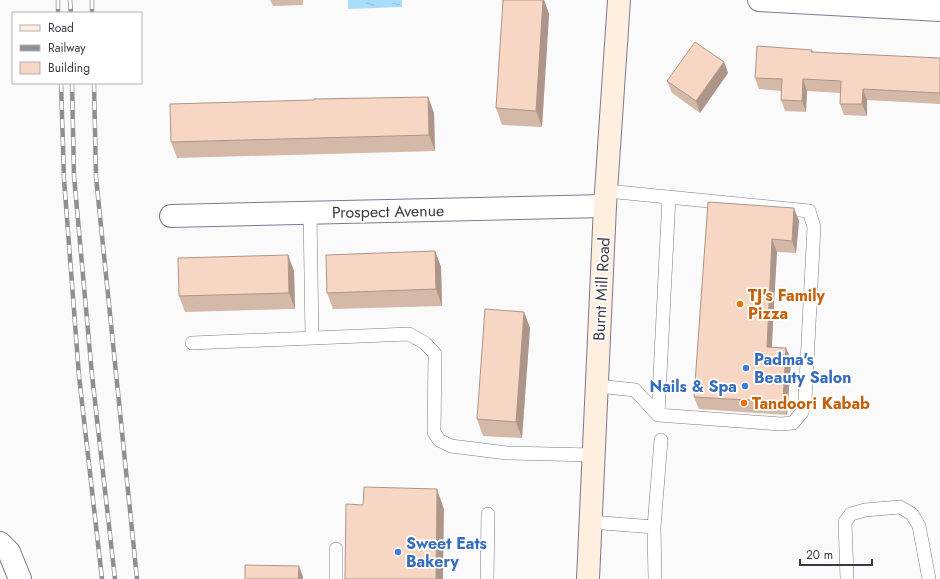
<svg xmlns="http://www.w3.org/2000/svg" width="940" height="579" font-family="Jost,sans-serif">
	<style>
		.water { fill: url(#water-ripples) }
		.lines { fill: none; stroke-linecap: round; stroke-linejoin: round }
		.lane-casing { stroke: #807692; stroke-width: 14 }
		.street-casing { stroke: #807692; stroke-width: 24 }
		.secondary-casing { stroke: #807692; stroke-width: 24 }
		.lane { stroke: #fff; stroke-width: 13 }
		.street { stroke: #fff; stroke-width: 22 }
		.secondary { stroke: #ffefdf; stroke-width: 22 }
		.rail-casing { stroke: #908e95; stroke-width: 4.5 }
		.rail { stroke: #fff; stroke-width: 3; stroke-dasharray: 9; stroke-linecap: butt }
		.wall { fill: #d4b9a9 }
		.shaded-wall { fill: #ad9689 }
		.building { fill: #f7d7c4; stroke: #ad9689 }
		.food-dot { fill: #e8710a; stroke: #fff; stroke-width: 1.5 }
		.shop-dot { fill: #3f7fe0; stroke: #fff; stroke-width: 1.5 }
		.labels { text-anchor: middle; stroke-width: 3.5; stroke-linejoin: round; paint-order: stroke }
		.street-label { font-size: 16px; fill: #3c3744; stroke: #fff }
		.food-label { font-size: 16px; font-weight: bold; fill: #c56008; stroke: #fff; text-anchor: start }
		.shop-label { font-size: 16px; font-weight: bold; fill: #366cbe; stroke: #fff; text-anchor: start }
	</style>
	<defs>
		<pattern id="water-ripples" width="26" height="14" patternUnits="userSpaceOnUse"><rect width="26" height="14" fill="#a8defb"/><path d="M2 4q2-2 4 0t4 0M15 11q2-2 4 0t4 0" fill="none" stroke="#92bfd8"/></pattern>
	</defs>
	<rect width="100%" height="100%" fill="#fafafa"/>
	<path class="water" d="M348,0H402V7L348,9Z"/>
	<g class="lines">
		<g class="lane-casing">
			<path id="lane" d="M310,212L312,337
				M192,343L409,334L425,343L435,354L434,432L439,440L451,446L507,453L593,455
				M597,386L635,390L658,415L781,424L793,423L802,412L805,401L814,227L809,211L607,191
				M658,415L669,197
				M590,522L654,527L655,579
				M654,527L661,440
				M336,549V579
				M487,579L488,514
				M847,579L845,522L851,514L865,510L900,507L912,514L919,526L929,579"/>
		</g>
		<g class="street-casing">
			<path id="street" d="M759,0L940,10
				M171,216L605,206
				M0,543L9,552L20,579"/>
		</g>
		<g class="secondary-casing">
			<path id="secondary" d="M588,579L605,206L619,0"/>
		</g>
		<use href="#lane" class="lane"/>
		<use href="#street" class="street"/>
		<use href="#secondary" class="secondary"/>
		<g class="rail-casing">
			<path id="rail" d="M58,0V13
				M70,0L71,13
				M92,0V13
				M61,83L64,179L79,376L102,579
				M72,83L74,176L92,375L115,579
				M94,83L96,177L137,579"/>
		</g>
		<use href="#rail" class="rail"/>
	</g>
	<path class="wall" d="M270,0H303V5L273,6Z
		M503,0H544L549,14L542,127L502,125L496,108Z
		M812,50L813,52L940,58V104L867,100V116L844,115L840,104V93L807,91L806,112L785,111L781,100V91L759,89L755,78Z
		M724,62L728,73L700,113L672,93L667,81Z
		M428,97L434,113L435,151L177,158L171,142Z
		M708,202L799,221L796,253L777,252L774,295L772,347L786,348L791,360L787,415L699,409L694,397Z
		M435,251L441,267L442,306L333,309L327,293Z
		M288,255L294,271L295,309L185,312L179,296Z
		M524,312L530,328L522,438L483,436L477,419Z"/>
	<path class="shaded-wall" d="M543,0H544L549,14L542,127L536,111Z
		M724,62L728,73L700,113L696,101Z
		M803,79L807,91L806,112L802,101Z
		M863,89L867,100V116L862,104Z
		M428,97L434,113L435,151L429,135Z
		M794,208L799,221L796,253L792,241Z
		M772,239L777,252L771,359L767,347Z
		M435,251L441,267L442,306L436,289Z
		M288,255L294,271L295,309L289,293Z
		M524,312L530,328L522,438L516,422Z
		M786,348L791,360L787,415L783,402Z
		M437,489L444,509L443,579H436Z
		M299,566L303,577V579H298Z"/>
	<path class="building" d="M503,0H543L536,111L496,108Z
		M695,42L724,62L696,101L667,81Z
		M757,46L812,50L811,52L940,58V93L863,89L862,104H840L841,81L803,79L802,101L781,100L782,79L755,78Z
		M428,97L429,135L171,142L170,104L314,100V99Z
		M708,202L794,208L792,241L772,239L770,283L767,347L786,348L783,402L694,397Z
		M435,251L436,289L327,293L326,255Z
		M288,255L289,293L179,296L178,258Z
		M485,309L524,312L516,422L477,419Z
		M364,487L437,489L436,579H345L346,504L363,505Z
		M245,565L299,566L298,579H245Z"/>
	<g class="food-dot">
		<circle cx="740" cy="304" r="4"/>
		<circle cx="744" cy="403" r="4"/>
	</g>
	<g class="shop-dot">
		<circle cx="746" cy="368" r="4"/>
		<circle cx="745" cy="386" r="4"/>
		<circle cx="398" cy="552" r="4"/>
	</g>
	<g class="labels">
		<g class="street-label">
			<text transform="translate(388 211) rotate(-1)" y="6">Prospect Avenue</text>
			<text transform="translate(601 289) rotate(-87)" y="6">Burnt Mill Road</text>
		</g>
		<g class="food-label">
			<text x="748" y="301">TJ's Family<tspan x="748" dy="18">Pizza</tspan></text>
			<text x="752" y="409">Tandoori Kabab</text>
		</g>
		<g class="shop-label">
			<text x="754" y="365">Padma's<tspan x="754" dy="18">Beauty Salon</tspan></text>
			<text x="737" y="392" text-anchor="end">Nails &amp; Spa</text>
			<text x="406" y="549">Sweet Eats<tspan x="406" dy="18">Bakery</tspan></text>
		</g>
	</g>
	<rect x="12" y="12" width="130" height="72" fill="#ffffff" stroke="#b1afb4"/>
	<rect x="20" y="25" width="20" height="6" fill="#ffefdf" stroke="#b1afb4"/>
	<text x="48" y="32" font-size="12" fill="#3c3744">Road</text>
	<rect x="20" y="45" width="20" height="6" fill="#908e95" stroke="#b1afb4"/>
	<text x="48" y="52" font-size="12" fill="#3c3744">Railway</text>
	<rect x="20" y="62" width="20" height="12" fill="#f7d7c4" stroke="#b1afb4"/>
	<text x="48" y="72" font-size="12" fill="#3c3744">Building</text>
	<path d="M800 559v6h72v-6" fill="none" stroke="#3c3744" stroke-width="2"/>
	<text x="806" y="559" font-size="12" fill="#3c3744" stroke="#ffffff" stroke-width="3" paint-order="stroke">20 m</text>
</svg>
